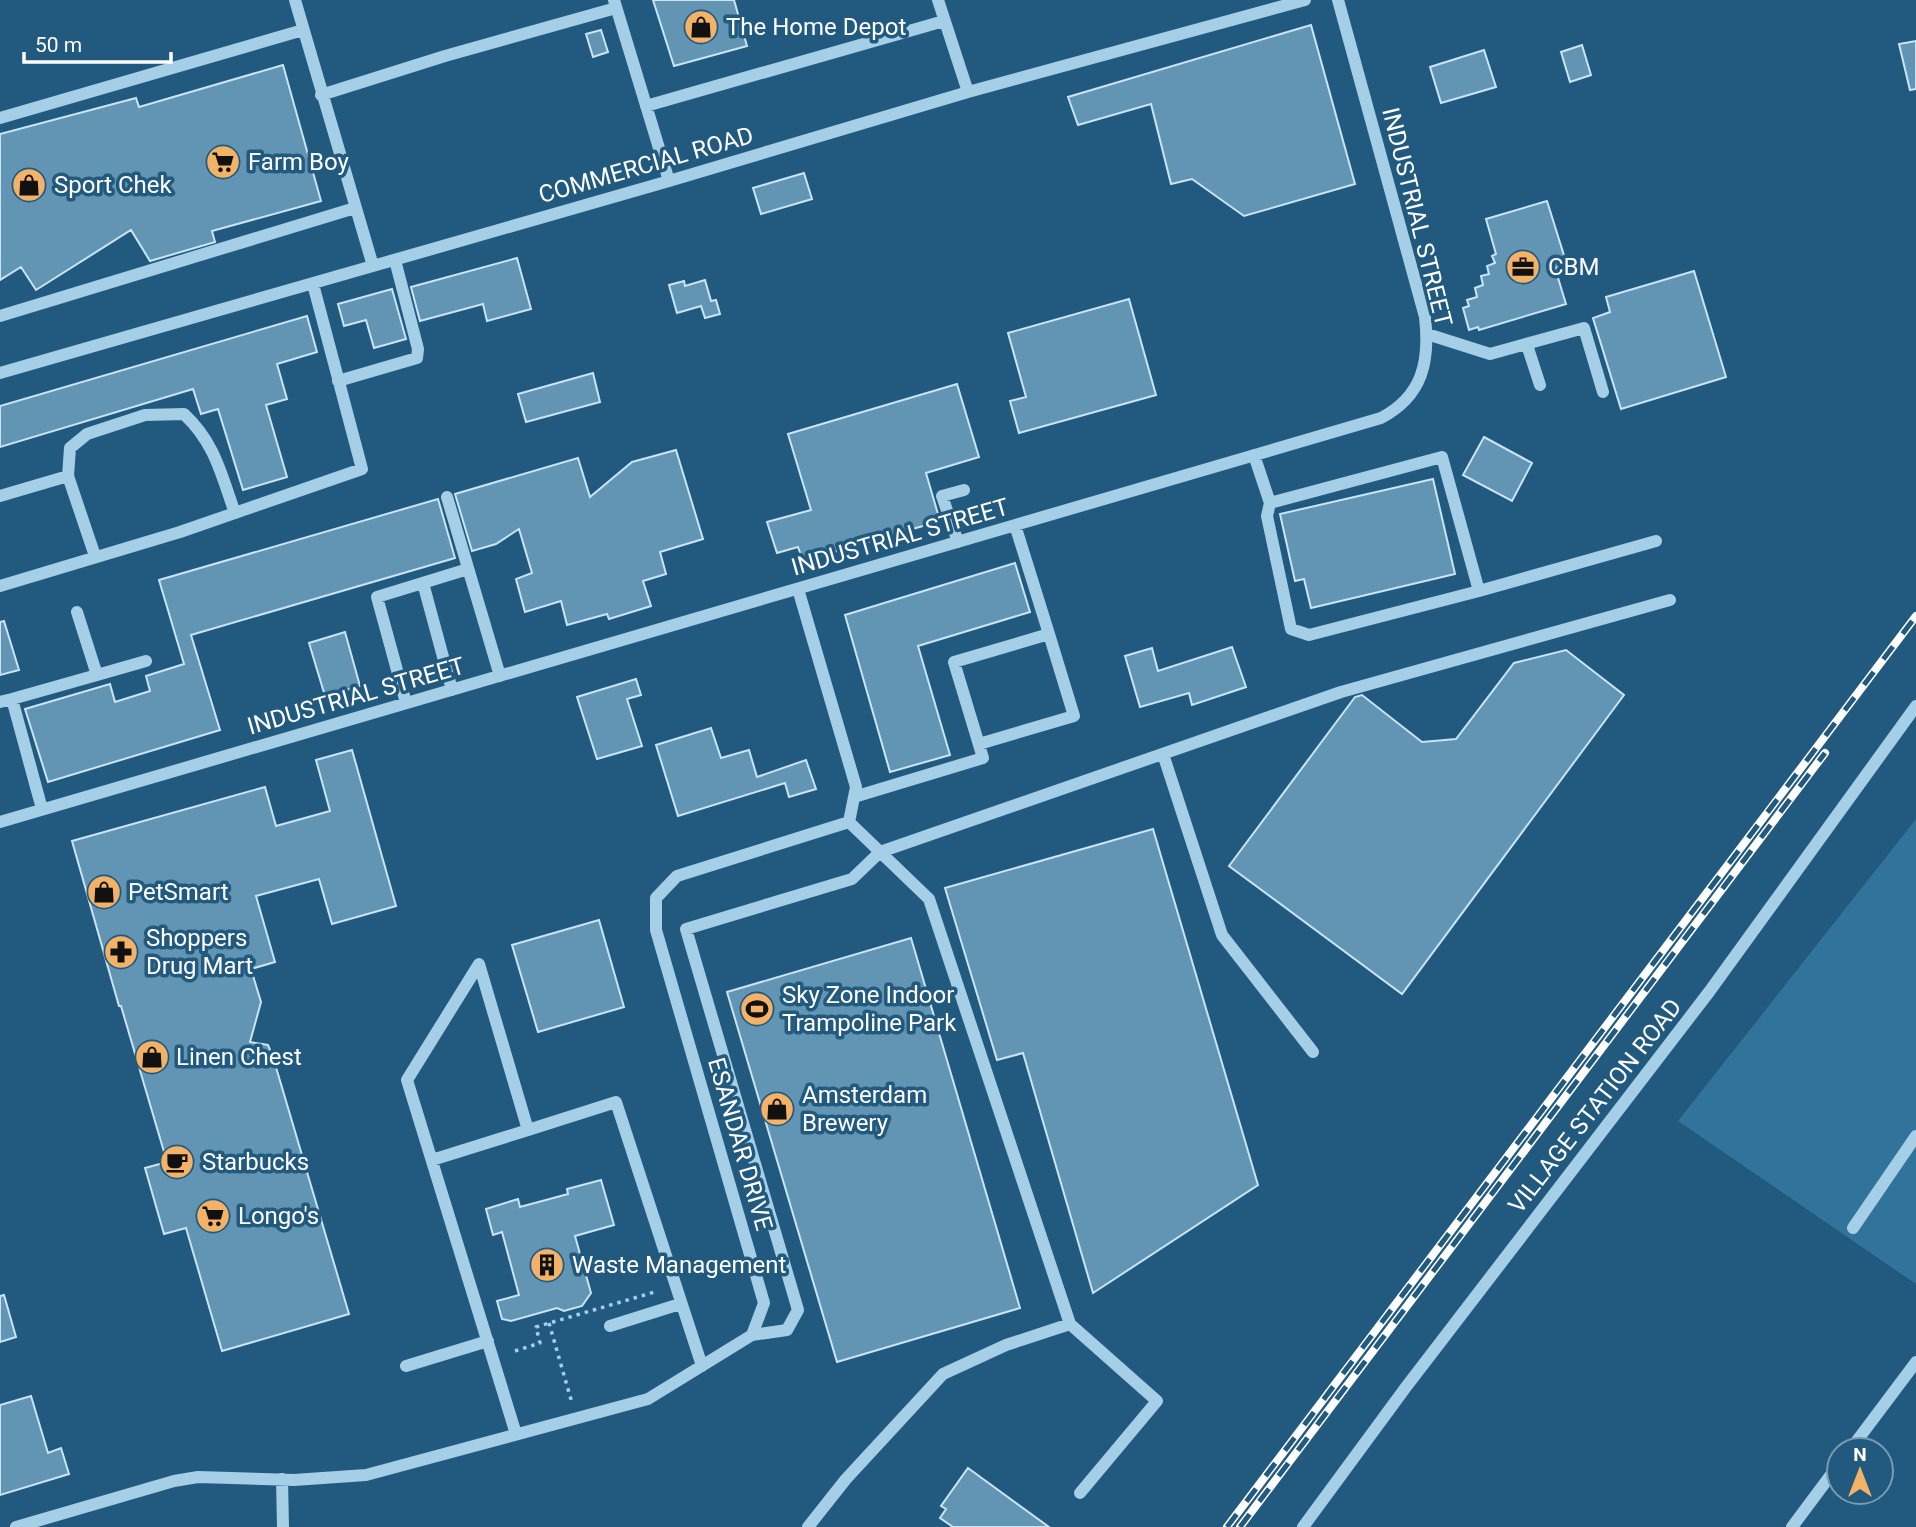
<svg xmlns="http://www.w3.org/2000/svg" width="1916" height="1527" font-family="Roboto,sans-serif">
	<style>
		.green { fill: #31739a }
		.building { fill: #6295b3; stroke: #c8e4f5; stroke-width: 2 }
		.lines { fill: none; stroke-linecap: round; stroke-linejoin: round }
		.path { stroke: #a5cee7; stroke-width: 3.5; stroke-dasharray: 3.5 5; stroke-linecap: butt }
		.minor { stroke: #a5cee7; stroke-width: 12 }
		.rail-casing { stroke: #fff; stroke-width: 8 }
		.rail { stroke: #215a7e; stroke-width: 5; stroke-dasharray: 16; stroke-linecap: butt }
		.labels { text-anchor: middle; stroke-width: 7; stroke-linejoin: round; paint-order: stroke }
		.poi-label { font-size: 24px; fill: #fff; stroke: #215a7e; text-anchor: start }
		.street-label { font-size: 24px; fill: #fff; stroke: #215a7e }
	</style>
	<rect width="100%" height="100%" fill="#215a7e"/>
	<path class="green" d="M1916,819V1284L1678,1121Z"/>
	<path class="building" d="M653,0H734L747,46L674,66Z
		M1311,25L1355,184L1244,216L1192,179L1171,184L1151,104L1078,125L1068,97Z
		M601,30L608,52L593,57L586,34Z
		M1916,41V89L1910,90L1899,44Z
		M1582,45L1591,75L1570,82L1561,52Z
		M1484,50L1496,87L1441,103L1430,67Z
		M283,65L321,201L212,231L215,242L150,261L131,230L36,290L21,267L0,280V134L136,98L139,107Z
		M804,173L812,199L761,214L753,188Z
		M1547,201L1567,265L1555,268L1566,304L1479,330L1478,327L1469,330L1463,308L1469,306L1467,300L1477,297L1475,288L1483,285L1481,276L1489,274L1487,266L1495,263L1492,256L1496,254L1486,219Z
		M517,258L531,309L487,321L483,304L420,321L411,287Z
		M1694,271L1726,377L1621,409L1593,318L1610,312L1606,297Z
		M705,280L711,301L716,300L720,314L705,318L701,306L677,313L669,285L684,281L685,286Z
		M392,289L406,339L374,348L366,320L344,326L338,304Z
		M1129,299L1156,395L1019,433L1010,401L1026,397L1008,333Z
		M307,316L317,352L277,364L287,399L266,405L287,477L243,490L218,409L201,414L193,389L0,447V406Z
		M593,373L600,402L526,422L518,394Z
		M957,384L979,457L926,473L940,521L803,561L798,547L777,553L767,522L811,510L788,434Z
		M1484,437L1532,463L1512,501L1463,475Z
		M676,450L703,539L660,552L666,574L643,581L651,606L609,619L607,614L567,625L561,601L525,612L516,579L532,573L519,529L496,544L472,551L455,494L578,458L590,497L632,462Z
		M1433,479L1455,574L1311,608L1304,579L1295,581L1280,514Z
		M438,499L455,558L191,635L220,730L48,782L25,709L110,684L115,702L150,691L146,676L184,664L159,580Z
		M1015,563L1030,612L918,646L950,755L890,772L845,615Z
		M4,621L19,670L0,675V622Z
		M345,632L360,686L325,696L309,643Z
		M1232,647L1246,687L1192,705L1189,693L1140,707L1125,656L1152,648L1158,671Z
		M1566,650L1624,695L1402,994L1229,866L1355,697L1362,695L1422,742L1456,739L1514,663Z
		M636,679L641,695L627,699L642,746L597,759L577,697Z
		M711,728L721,758L749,750L757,777L806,760L816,789L789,797L785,783L678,816L656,745Z
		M352,750L396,906L332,924L319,879L256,896L275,962L251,969L261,1002L250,1042L268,1045L273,1057L349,1314L222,1351L186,1228L164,1234L145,1168L167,1162L121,1006H119L72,841L265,787L276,826L330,811L316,760Z
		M1153,829L1258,1185L1093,1293L1023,1053L997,1060L945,888Z
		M599,920L624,1007L538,1032L512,945Z
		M911,938L1020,1308L837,1362L727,992Z
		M601,1180L614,1225L575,1236L591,1293L582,1306L564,1311L557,1308L511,1321L502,1319L497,1301L519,1295L502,1232L493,1235L486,1209L518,1199L520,1207L568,1194L567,1189Z
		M4,1295L16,1337L0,1342V1296Z
		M31,1396L48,1453L61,1448L69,1474L0,1495V1405Z
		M968,1468L1049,1527H953L940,1518L946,1509L941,1506Z"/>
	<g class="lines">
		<path class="path" d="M549,1323L572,1403
			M515,1351L540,1343L536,1327L658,1291"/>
		<path class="minor" d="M295,0L373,266
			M614,0L669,181
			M938,0L968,92
			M321,95L445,56L616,8
			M646,106L944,21
			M0,118L303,30
			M0,316L355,208
			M1427,334L1490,354L1584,328L1603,392
			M1527,345L1540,385
			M0,373L669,181L968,92L1305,0
			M338,381L417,358L418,349L395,260
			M1254,455L1270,503L1267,516L1291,629L1309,635L1479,591L1656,541
			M0,496L68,476
			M447,497L500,676
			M1270,503L1442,457L1479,591
			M958,542L942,496L964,490
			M95,556L68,476L70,448L87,434L145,415L184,414C215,443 221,474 235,513
			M423,583L452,690
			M0,586L180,532L362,469L313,284
			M97,675L146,661
			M12,699L97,675L77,612
			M0,702L12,699L42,809
			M406,703L377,597L468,569
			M979,744L1074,716L1049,634
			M1163,754L1222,935L1313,1052
			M854,797L983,758L954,662L1049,634L1015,525
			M0,822L1381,418C1423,396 1430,361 1425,317L1338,0
			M849,822L929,899L1070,1324
			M432,1160L528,1130
			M1853,1228L1916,1136
			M610,1326L680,1304
			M752,1335L787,1330L798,1310L686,929L852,879L880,852L1341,692L1670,600
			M406,1366L488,1341
			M516,1434L407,1080L479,964L528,1130L616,1102L702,1366
			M1850,1450L1916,1362
			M282,1479L283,1527
			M16,1527L174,1481L198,1477L294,1480L366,1475L648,1399L752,1335L764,1303L656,930V898L677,876L849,822L856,787L798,589
			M808,1527L846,1479L943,1374L1006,1345L1070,1324L1157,1401L1080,1493
			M1303,1527L1406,1387L1709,992L1916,706
			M1792,1527L1839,1464"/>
		<g class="rail-casing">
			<path id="rail" d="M1227,1527L1916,616
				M1240,1527L1825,753"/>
		</g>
		<use href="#rail" class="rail"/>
	</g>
	<defs>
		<g id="shop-disc" transform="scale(1.75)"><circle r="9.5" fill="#f4b266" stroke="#215a7e"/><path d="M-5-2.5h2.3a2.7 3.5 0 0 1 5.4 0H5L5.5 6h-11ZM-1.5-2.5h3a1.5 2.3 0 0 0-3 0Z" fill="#111"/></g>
		<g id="supermarket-disc" transform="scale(1.75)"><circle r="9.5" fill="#f4b266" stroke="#215a7e"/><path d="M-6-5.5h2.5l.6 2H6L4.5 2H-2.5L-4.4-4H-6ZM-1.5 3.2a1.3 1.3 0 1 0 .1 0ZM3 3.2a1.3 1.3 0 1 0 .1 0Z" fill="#111"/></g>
		<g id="office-disc" transform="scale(1.75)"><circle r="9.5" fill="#f4b266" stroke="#215a7e"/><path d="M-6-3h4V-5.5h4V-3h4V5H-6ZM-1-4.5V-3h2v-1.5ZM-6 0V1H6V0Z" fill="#111"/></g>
		<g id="pharmacy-disc" transform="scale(1.75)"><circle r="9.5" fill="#f4b266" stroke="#215a7e"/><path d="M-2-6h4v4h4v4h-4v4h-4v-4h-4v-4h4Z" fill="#111"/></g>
		<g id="stadium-disc" transform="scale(1.75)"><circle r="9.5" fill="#f4b266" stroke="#215a7e"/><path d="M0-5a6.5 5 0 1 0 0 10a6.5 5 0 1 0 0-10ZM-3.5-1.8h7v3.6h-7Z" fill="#111"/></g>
		<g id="cafe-disc" transform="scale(1.75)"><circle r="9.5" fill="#f4b266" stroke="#215a7e"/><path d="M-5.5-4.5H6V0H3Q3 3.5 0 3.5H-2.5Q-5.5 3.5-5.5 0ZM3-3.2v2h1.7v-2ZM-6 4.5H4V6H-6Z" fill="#111"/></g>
		<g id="building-disc" transform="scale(1.75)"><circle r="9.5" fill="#f4b266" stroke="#215a7e"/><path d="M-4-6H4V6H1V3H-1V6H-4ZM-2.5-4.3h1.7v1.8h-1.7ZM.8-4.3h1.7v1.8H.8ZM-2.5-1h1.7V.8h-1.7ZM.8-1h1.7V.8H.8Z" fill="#111"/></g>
	</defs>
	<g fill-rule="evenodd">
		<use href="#shop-disc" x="701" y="27"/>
		<use href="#supermarket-disc" x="223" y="162"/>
		<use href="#shop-disc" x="29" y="185"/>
		<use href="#office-disc" x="1523" y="267"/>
		<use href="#shop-disc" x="104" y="892"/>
		<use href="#pharmacy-disc" x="121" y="952"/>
		<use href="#stadium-disc" x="757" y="1009"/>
		<use href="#shop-disc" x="152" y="1057"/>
		<use href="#shop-disc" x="777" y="1109"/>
		<use href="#cafe-disc" x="177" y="1162"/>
		<use href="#supermarket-disc" x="213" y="1216"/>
		<use href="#building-disc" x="547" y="1265"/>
	</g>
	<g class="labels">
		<g class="poi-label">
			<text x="726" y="35">The Home Depot</text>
			<text x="248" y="170">Farm Boy</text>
			<text x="54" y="193">Sport Chek</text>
			<text x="1548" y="275">CBM</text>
			<text x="128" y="900">PetSmart</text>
			<text x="146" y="946">Shoppers<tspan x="146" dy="28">Drug Mart</tspan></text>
			<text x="782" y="1003">Sky Zone Indoor<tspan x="782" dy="28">Trampoline Park</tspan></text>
			<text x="176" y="1065">Linen Chest</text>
			<text x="802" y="1103">Amsterdam<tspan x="802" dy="28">Brewery</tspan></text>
			<text x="202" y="1170">Starbucks</text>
			<text x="238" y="1224">Longo's</text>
			<text x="572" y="1273">Waste Management</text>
		</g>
		<g class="street-label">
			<text transform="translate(646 165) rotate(-16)" y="8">COMMERCIAL ROAD</text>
			<text transform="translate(1417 217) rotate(76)" y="8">INDUSTRIAL STREET</text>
			<text transform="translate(900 537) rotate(-16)" y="8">INDUSTRIAL STREET</text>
			<text transform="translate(356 696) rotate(-16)" y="8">INDUSTRIAL STREET</text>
			<text transform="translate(1595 1106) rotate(-52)" y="8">VILLAGE STATION ROAD</text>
			<text transform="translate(740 1144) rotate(74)" y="8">ESANDAR DRIVE</text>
		</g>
	</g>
	<g transform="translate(1860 1471)"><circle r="33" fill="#215a7e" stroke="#7a9cb2" stroke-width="2"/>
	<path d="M0-5L12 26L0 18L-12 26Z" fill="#f4b266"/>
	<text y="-10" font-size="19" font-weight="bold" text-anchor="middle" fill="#ffffff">N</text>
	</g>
	<path d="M24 52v10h147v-10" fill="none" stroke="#ffffff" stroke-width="3.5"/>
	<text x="35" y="52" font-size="21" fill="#ffffff" stroke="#215a7e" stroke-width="5" paint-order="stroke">50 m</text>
</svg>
